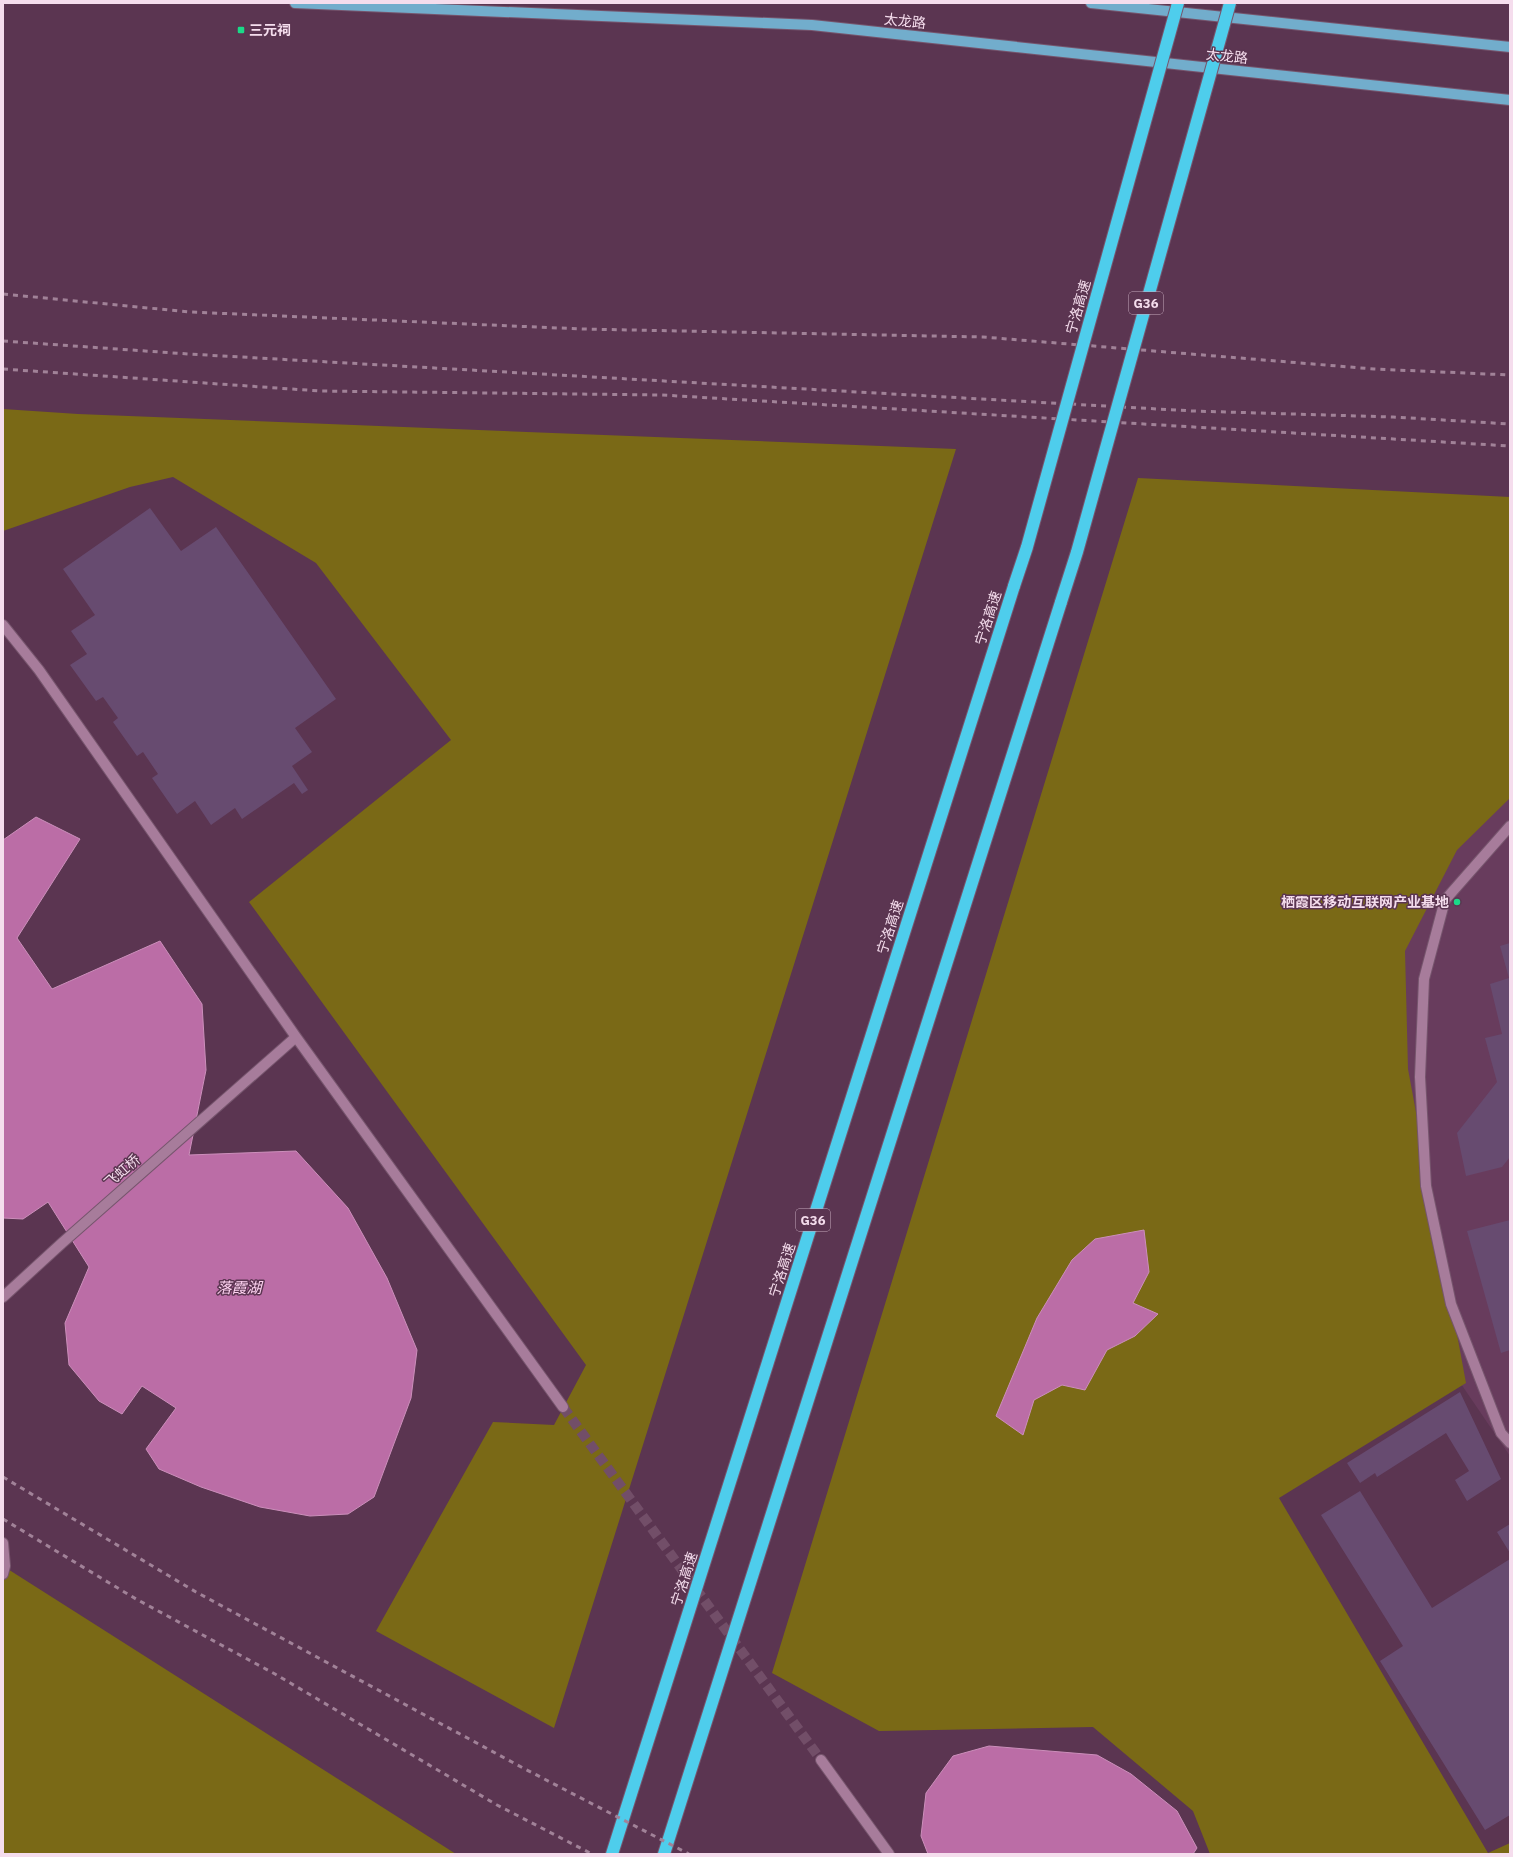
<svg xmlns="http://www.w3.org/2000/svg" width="1513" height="1857" font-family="'IBM Plex Sans','Noto Sans SC',sans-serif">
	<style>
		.built { fill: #683c5d }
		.green { fill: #7a6916 }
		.water { fill: #bb6da6; stroke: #cc8fbb }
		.building { fill: #674b70 }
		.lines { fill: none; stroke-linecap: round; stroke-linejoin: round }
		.minor-tunnel { stroke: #724e68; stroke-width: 10; stroke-dasharray: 10 5; stroke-linecap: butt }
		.minor-casing { stroke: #76556d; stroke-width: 12 }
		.major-casing { stroke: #76556d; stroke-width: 12 }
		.highway-casing { stroke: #76556d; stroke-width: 14 }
		.minor { stroke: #a77c9b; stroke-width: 10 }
		.major { stroke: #72adcc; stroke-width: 10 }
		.highway { stroke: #4ecdec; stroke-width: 12 }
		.rail { stroke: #a18298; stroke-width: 3; stroke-dasharray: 5 5; stroke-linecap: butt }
		.highway-bridge-casing { stroke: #76556d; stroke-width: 14; stroke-linecap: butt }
		.highway-bridge { stroke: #4ecdec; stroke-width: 12 }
		.poi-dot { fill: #1bd988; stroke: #5b3551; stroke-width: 1.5 }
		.labels { text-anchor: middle; stroke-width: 3; stroke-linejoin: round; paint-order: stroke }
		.shield { fill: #5b3551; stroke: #c7abbe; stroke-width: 1 }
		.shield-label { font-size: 13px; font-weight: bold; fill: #f5dded }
		.street-label { font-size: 14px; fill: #f5dded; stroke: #5b3551 }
		.poi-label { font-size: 14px; font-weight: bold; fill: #f5dded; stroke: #5b3551; text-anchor: start }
		.water-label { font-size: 15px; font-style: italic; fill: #fed3f1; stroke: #5b3551 }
	</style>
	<rect width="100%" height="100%" fill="#5b3551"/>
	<path class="built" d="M1510,655V1456L1440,1353L1395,1069L1414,736Z"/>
	<path class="green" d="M3,409L78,414L956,449L554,1728L376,1631L493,1422L554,1425L586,1365L249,902L451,740L316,563L173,477L130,487L3,531Z
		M1138,478L1510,497V798L1457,850L1405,951L1408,1069L1466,1383L1279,1498L1488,1853L1510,1843V1854H1210L1193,1811L1093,1727L879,1731L772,1673Z
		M3,1566L456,1854H3Z"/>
	<path class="water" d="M36,817L80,839L17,938L52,989L160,941L202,1004L206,1070L189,1155L296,1151L348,1208L387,1278L417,1350L411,1398L374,1497L348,1514L310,1516L260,1507L201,1487L159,1469L146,1449L176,1408L142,1386L122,1414L99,1401L69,1365L65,1323L89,1267L48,1202L23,1219L3,1218V840Z
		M1144,1230L1149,1272L1133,1303L1158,1314L1135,1336L1107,1350L1085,1390L1062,1385L1034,1400L1023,1435L996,1416L1037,1318L1072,1260L1095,1239Z
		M989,1746L1097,1755L1131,1774L1177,1811L1197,1848L1193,1854H928L921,1836L926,1793L953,1756Z"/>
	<path class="building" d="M150,508L181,551L216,527L336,699L295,728L312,752L292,766L308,790L302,794L294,783L242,819L235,808L211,825L195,801L177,814L152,778L158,774L143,752L137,756L113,722L118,718L103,697L96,701L70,665L87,654L71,631L95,615L63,569Z
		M1510,943V1157L1502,1167L1466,1176L1457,1133L1497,1082L1485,1038L1502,1034L1490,984L1509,978L1500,946Z
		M1510,1220V1350L1501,1353L1467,1231Z
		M1460,1392L1501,1479L1467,1501L1455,1480L1469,1471L1446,1433L1377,1477L1375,1473L1360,1483L1347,1463Z
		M1360,1491L1432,1608L1510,1559V1815L1485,1830L1380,1661L1403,1646L1321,1515Z
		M1510,1524V1553L1497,1532Z"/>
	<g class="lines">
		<path class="minor-tunnel" d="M563,1407L821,1760"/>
		<g class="minor-casing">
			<path id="minor" d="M3,625L39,670L296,1037L563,1407
				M1510,826L1445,900L1424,979L1420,1077L1426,1186L1451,1304L1501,1433L1510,1443
				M3,1297L62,1243L296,1037
				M3,1543L5,1566L3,1574
				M821,1760L889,1854"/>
		</g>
		<g class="major-casing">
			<path id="major" d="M295,3L812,25L1510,100
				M1091,3L1510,47"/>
		</g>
		<g class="highway-casing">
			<path id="highway" d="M612,1854L1014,586
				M664,1854L1061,602"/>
		</g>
		<use href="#minor" class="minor"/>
		<use href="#major" class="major"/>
		<use href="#highway" class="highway"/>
		<path class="rail" d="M3,294L190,312L582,329L983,337L1374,369L1510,375
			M3,341L188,354L1193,411L1393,417L1510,424
			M3,369L320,391L662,395L1510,446
			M3,1477L196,1592L525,1769L689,1854
			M3,1519L136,1599L275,1674L497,1805L592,1854"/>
		<g class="highway-bridge-casing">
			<path id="highway-bridge" d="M1014,586L1027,547L1178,3
				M1061,602L1077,552L1230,3"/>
		</g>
		<use href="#highway-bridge" class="highway-bridge"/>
	</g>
	<g class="poi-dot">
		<rect x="237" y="26" width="8" height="8" rx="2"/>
		<circle cx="1457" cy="902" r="4"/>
	</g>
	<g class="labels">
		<g class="shield">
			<rect x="1129" y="292" width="34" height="22" rx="3"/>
			<rect x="796" y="1209" width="34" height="22" rx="3"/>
		</g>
		<g class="shield-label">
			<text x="1146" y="308">G36</text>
			<text x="813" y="1225">G36</text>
		</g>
		<g class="street-label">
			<text transform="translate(905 21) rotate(6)" y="5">太龙路</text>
			<text transform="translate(1227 56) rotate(6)" y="5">太龙路</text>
			<text transform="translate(1078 307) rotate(-74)" y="5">宁洛高速</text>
			<text transform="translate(988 618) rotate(-72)" y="5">宁洛高速</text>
			<text transform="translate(890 927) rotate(-72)" y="5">宁洛高速</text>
			<text transform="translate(122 1171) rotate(-41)" y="5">飞虹桥</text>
			<text transform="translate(782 1270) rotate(-72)" y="5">宁洛高速</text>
			<text transform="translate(684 1579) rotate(-72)" y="5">宁洛高速</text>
		</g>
		<g class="poi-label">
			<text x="249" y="35">三元祠</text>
			<text x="1449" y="907" text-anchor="end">栖霞区移动互联网产业基地</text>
		</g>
		<g class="water-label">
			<text x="239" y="1293">落霞湖</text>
		</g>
	</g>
	<rect width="1513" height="1857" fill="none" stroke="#f5dded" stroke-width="8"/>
</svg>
